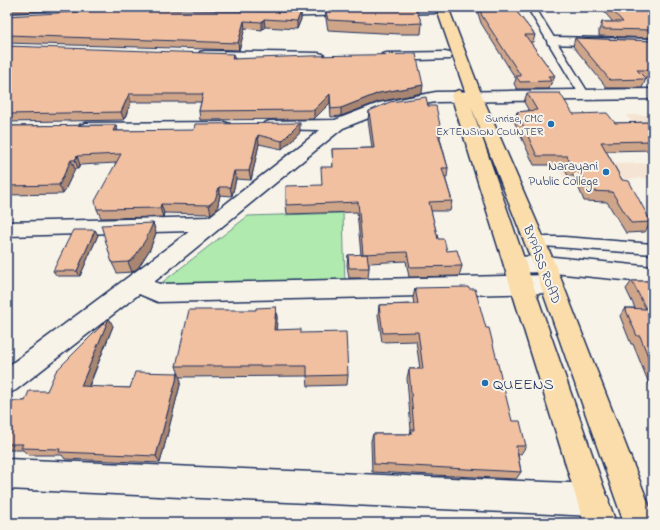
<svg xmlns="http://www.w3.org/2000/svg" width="660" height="530" font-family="'Indie Flower',sans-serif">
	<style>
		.built { fill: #f5e4d3 }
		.green { fill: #b0eaae; stroke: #668c86 }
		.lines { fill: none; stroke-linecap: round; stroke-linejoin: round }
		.lane-casing { stroke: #1b2f5e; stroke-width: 3 }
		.street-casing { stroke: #1b2f5e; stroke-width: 3 }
		.highway-casing { stroke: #1b2f5e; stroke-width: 3 }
		.lane { fill: #f7f3e8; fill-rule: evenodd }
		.street { fill: #f7f3e8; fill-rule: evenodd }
		.highway { fill: #faddab; fill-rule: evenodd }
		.wall { fill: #cfa58a; stroke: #1b2f5e }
		.shaded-wall { fill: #a98671; stroke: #1b2f5e }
		.building { fill: #f1c0a1; stroke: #1b2f5e }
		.poi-dot { fill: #1f6fb2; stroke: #f7f3e8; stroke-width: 1.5 }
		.labels { text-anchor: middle; stroke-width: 4; stroke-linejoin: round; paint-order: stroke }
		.far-poi-label { font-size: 11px; fill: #1b2f5e; stroke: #f7f3e8; text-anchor: end }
		.poi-label { font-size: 13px; fill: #1b2f5e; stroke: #f7f3e8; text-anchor: end }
		.street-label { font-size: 13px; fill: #1b2f5e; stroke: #f7f3e8 }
		.near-poi-label { font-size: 16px; fill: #1b2f5e; stroke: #f7f3e8; text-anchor: start }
	</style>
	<rect width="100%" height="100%" fill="#f7f3e8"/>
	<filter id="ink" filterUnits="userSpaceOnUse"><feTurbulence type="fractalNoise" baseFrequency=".025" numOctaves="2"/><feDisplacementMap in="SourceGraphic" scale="8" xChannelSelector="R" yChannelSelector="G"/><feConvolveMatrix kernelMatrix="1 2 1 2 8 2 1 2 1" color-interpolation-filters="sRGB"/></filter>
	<g filter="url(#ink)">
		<path class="built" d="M626,115H653V149Z
			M653,163V178L566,181L556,165Z"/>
		<path class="green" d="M343,213L345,284L165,286L160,284L248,216Z"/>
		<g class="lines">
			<g class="lane-casing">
				<path id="lane" d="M527,7H535L589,94L587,96H581L579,94Z
					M534,237H564L653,244V254L529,245L527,242L529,239Z"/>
			</g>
			<g class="street-casing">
				<path id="street" d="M431,7L437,11L435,13L272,17L266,13L272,9Z
					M553,37L653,39V47L548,44L547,41Z
					M205,51L318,53L323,54L325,57L323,60L318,61L200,58L198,55L200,52Z
					M445,52L450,53L452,56L450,59L387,61L382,60L380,57L382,54L387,53Z
					M653,89V99L436,102L389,110L343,128L154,282L160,284L551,275L559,278L562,284L559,290L551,293L158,302L139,294L16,390L7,394V367L190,231L7,236V222L209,217L320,130L264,129L262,126L264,123L270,121L335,120L379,103L436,92Z
					M224,122L230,124L232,127L230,130L86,133L80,131L78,128L80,125L86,123Z
					M544,256L653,267V283L544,272L515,273L507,271L504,265L507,259L515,257Z
					M7,459L593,484L604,489L609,500L604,511L593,516L7,489Z"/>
			</g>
			<g class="highway-casing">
				<path id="highway" d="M436,7H448L482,96L555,264L653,515V523H624L533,264L471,106L616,523H584L451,95L454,92L459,90L466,94Z"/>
			</g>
			<use href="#lane" class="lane"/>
			<use href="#street" class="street"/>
			<use href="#highway" class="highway"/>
		</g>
		<path class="wall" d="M7,7H103L7,14Z
			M228,7H307L306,8Z
			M323,7H360L323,8Z
			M476,7H513L535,35L533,42H530L555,76L552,83H551L549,89H517L514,84L516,79L481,23Z
			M600,7H653V38L599,36V30L602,22H613Z
			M325,8L422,23L421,34H400L328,30L326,19Z
			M301,12V19L297,29L265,27L262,30L245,28L239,50L7,43V16Z
			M575,38L653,41V78H644L646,79L642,88H607L573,46Z
			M7,46L235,59L422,93L378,102L341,116L331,117L330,103L314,119L200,120L199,111L201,102H131L124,120L7,122Z
			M527,93L573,114L615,123L653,122V150L606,151L622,180L651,222L645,232L626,233L607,202L584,201L574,176H568L563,165H534L514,121L517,112L529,111L524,102Z
			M428,106L441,130L440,138L448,168L447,177H445L452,201L450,211H431L438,239L447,251L462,266L459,276L409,277L406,261L369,263V268L368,278H349L347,265L348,255H361L357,212L287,214L286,205L322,185L333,167L332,149L372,148L368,120L369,111Z
			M116,125L118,131L300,132L282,149L259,144L251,180L236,179L232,196L220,195L217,209L211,214L164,213L163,217L101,218L97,209L116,163L80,165L78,169H75L63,194L7,195V126Z
			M153,223L156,233L150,249L138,268L132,272L117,273L112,263Z
			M95,230L98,235L80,276H57L53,271Z
			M632,281H653V386H650L633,344H631L620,316L625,308H635L626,289Z
			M415,288L512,421L526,446L521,454H518L521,472L516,479L372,472L371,441L373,434H410L411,430L407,378L409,369H420L416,341L382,342L378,315L379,305L414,304L413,298Z
			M276,307L277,318L276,330L301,333L348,375L347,385L308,386L307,376L180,377L176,366Z
			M113,326L89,387L130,388L181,381L160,463L65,459L62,455H28L23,450H7V401H25L47,391Z"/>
		<path class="shaded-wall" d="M301,12V19L297,29V21Z
			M264,19L265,27L262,30V22Z
			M244,21L245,28L239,50L238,43Z
			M234,54L235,61L232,59Z
			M423,85L422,93L378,102L341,116V108L379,93Z
			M129,94L131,102L124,120L121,112Z
			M330,94V103L314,119V110Z
			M300,123V132L282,149V141Z
			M116,125L118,133L113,131Z
			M258,135L259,144L251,180L249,171Z
			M77,156L80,165L78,169L75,160Z
			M71,160L75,169L63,194L59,185Z
			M234,171L236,179L232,196L230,187Z
			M219,187L220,195L217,209L211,214L209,205Z
			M161,204L164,213L163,217L160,208Z
			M153,223L156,233L150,249L138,268L132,272L128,262Z
			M95,230L98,235L80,276L77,271Z
			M276,307L277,318L276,340L274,330Z
			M109,318L113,326L86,393L81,386Z
			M178,373L181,381L160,463L156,456Z"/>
		<path class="building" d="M397,7H415L422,23L401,24L328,20L325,8Z
			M479,7H513L535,35H525L555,76H548L551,81L520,82L516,76H521L482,16Z
			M609,7H653V30L602,29V22H623Z
			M122,9L301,12L297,21L264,19L262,22L244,21L238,43L7,35V16Z
			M575,38L653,41V70H637L646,79L610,80Z
			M7,46L234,54L232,59L309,56L416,54L423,85L379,93L341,108L331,109L330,94L314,110L199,111L203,94H129L121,112L7,114Z
			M527,93H560L573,114L607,113L615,123L653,122V141L601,142L622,180L629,181L651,222L631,223L612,192L589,191L578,167H572L567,156H537L517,112L537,110Z
			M426,97L428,106H436L441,130H437L448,168H442L452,201L429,202L438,239H444L447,251L457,250L462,266L410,267L407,252L363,254L358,202L286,205V186L322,185L321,167H333L332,149L374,148L369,111L390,102Z
			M300,123L282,141L258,135L249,171H234L230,187H219L215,200L209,205L161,204L160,208L97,209L95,201L121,154L77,156L75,160H71L59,185L7,186V126L116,125L113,131L194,130L195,124Z
			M153,223L146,239L134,258L128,262L112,263L101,225Z
			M73,230H95L77,271H53Z
			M367,254L369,268H349L348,255Z
			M632,281H653V369L640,336H637L625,308L646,309Z
			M468,287L469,289H475L486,328H489L512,421H520L526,446H516L521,472L374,464L373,434H411V430H414L409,369H423L418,332L383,333L379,305L418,304L415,288Z
			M276,307L274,330L301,329V333L346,332L348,375L307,376V366H176L189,310H256V308Z
			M109,318L81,386L130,388L135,372L178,373L156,456L59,452L60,449L21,448L23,444H7V401H25L29,391H47L56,371Z
			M99,517L139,520L138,523H97Z"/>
	</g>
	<g class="poi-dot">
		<circle cx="551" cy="124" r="4"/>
		<circle cx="606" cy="172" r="4"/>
		<circle cx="485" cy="383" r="4"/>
	</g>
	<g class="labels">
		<g class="far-poi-label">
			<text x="543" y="122">Sunrise, CMC<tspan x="543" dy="13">EXTENSION COUNTER</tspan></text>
		</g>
		<g class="poi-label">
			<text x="598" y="170">Narayani<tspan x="598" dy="15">Public College</tspan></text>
		</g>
		<g class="street-label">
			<text transform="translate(543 264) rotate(69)" y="5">BYPASS ROAD</text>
		</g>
		<g class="near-poi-label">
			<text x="493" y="389">QUEENS</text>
		</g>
	</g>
	<rect width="660" height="530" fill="none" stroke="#f7f3e8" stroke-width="24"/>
	<rect x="12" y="12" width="636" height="506" fill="none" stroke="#1b2f5e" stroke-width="1.5" filter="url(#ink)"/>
</svg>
